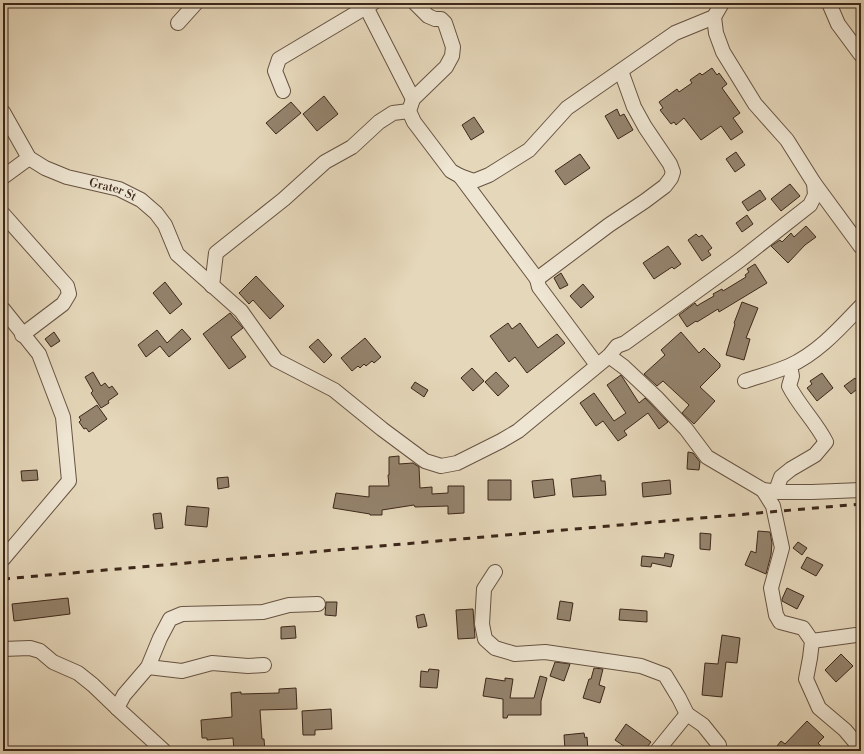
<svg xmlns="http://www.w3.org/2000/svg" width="864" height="754" font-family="'Libre Bodoni',serif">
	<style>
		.building { fill: #94836d; stroke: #3d271a }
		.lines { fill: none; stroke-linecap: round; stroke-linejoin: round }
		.minor-casing { stroke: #675342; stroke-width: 16 }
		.minor { stroke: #eee5d2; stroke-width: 14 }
		.rail { stroke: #3d271a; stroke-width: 3; stroke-dasharray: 7 7; stroke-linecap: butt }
		.labels { text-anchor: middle; stroke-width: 3; stroke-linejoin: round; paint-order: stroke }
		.street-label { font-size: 12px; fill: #3d271a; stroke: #eee5d2 }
	</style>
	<rect width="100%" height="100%" fill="#e5d7ba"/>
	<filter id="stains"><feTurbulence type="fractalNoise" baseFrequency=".005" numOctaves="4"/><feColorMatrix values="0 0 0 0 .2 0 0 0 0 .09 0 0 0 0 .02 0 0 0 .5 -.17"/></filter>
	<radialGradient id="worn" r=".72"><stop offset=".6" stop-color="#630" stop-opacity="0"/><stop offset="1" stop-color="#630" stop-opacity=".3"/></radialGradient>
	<path class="building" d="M712,68L717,75L719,73L727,84L722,88L740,113L733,118L743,132L731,140L721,126L701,140L684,118L676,125L674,122L671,124L660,110L663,108L659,102L677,89L679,92L692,83L690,80L700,73L702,75Z
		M324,96L338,114L317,131L303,114Z
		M291,102L301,113L276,134L266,123Z
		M617,109L620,116L624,114L633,130L618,139L605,116Z
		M474,117L484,132L471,140L462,125Z
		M736,152L745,165L735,172L726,159Z
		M580,154L590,168L565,185L555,171Z
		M790,184L800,196L781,211L771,199Z
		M760,190L766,199L748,211L742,202Z
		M747,215L753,224L742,232L736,223Z
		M806,226L816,237L805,245L788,263L771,246L780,240L782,242L791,233L794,237Z
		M696,234L699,237L702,235L712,248L708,251L711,255L702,261L688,240Z
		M668,246L681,264L674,269L672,267L654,279L643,263Z
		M755,264L767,283L719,312L718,309L697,322L696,321L687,327L679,315L695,303L697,306L700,304L714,296L713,294L722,289L723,291L746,277L745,275L749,272L747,269Z
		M561,273L568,285L560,289L554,278Z
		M256,276L284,306L270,319L253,300L249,304L239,293Z
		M165,282L182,304L170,314L153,293Z
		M583,284L594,297L581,308L570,296Z
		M742,302L758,308L746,338L750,339L744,360L726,355L735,324L734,323Z
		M230,313L243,328L231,337L246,357L229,369L203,334Z
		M508,323L512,329L520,323L538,348L557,334L565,343L527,373L515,357L509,362L490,336Z
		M182,329L191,339L169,357L160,346L146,357L138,345L157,330L167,343Z
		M54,332L60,341L51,347L45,339Z
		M681,332L699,353L704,348L720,364V367L700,387L715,401L694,424L682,413L689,405L663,381L657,386L644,374L665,355L661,350Z
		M365,338L381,357L374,363L372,361L366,366L364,364L360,368L358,366L352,371L341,358Z
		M318,339L332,355L324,363L309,347Z
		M472,368L484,381L473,391L461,378Z
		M93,372L101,386L105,383L109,388L112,386L118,394L108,401L109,403L101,408L91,393L93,391L85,377Z
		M496,372L509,386L498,396L485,382Z
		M822,373L833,388L817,401L807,388L812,384L810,381Z
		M621,375L639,403L645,398L668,422L659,429L648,413L624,431L627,435L618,441L603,421L596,426L580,403L594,393L614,421L626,413L607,385Z
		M855,378L861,386L851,394L844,386Z
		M415,382L428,390L424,397L411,388Z
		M97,405L107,419L89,432L86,428L84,429L79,422L81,420L79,417Z
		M688,452L693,453L700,462L699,470L687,469Z
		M399,456V464L413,463L419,467L420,488L432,487V494L448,493V486H464V513L448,514V506L415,507L414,505L382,510V515H370V514L333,508L336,493L369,497V486H389L388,475H389V457Z
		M37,470L38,480L22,481L21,471Z
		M601,475V481H605L606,495L573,497L571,479Z
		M228,477L229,487L218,489L217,478Z
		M553,479L555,495L534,498L532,481Z
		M488,480H511V500H488Z
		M670,480L671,494L643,497L642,483Z
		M187,506L209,508L207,527L185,525Z
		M161,513L163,528L155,529L153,514Z
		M758,531L770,532L772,543L771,555L766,574L745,565L751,551L756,553Z
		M700,533L711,534L710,550L700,549Z
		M798,542L807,548L802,555L793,548Z
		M665,553L674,555L671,567L652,563L651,567L641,566L642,556L664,558Z
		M807,557L823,565L816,576L801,568Z
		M787,588L804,596L797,609L782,601V599Z
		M68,598L70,614L14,621L12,604Z
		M560,601L573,603L570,621L557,619Z
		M326,602H337L336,616L325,615Z
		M473,609L475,638L458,639L456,610Z
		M620,609L647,611V622L619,620Z
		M424,614L427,626L418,628L416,616Z
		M295,626L296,638L281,639V627Z
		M722,635L740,638L737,663L726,662L722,697L702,695L705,663L718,664Z
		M841,654L853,666L836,682L825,670Z
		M555,662L570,664L564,681L550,676Z
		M594,668L603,669L599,685L605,687L600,703L583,698L589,679H591Z
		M429,669L439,670L437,688L420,687L421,671L428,672Z
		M540,676L547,678L541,701V715H508L507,718H503V699L483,696L486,678L505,681V678L513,679L510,698H534Z
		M296,688L297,709L260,710L262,739H264L265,751H234L233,738L207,740V738H202L201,720L232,717L231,693L241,692V694L279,693V689Z
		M331,709L332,729L315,730V735H303L302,711Z
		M807,721L824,737L818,743L825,751H773L781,741L785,744Z
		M626,724L651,742L644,751H631L615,740Z
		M584,733L585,738L587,737L588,751H569V749L565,750L564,735Z"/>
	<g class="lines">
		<g class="minor-casing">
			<g id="minor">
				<path d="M415,3L428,16L435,19H441L445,23L453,47L452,56L446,67L413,99L409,111L414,122L451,171L460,176L474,181L489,175L529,150L567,108L675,33L714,17"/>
				<path d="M722,3L714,17L716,33L723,52L755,104L787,140L814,183L861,247"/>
				<path d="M829,3L838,24L861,55"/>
				<path d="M366,7L413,99"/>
				<path d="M178,23L196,3"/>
				<path d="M283,91L275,71L279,59L373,3"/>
				<path id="s1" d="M3,112L29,158L45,168L67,177L119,189L141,200L156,213L165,225L177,254L241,311L276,360L334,390L382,429L425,461L441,466L457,463L501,441L518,431L609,356L617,346L625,343L740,260L810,205L815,195L814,183"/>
				<path d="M460,176L537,279"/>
				<path d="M3,177L29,158"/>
				<path d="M3,214L67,286L69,294L63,304L22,335"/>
				<path d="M212,286L216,253L284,199L325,162L352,147L379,122L393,113L409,111"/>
				<path d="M3,309L39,354L63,417L69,481L3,559"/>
				<path d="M609,356L624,367L656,397L686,429L707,457L763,490L779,492H812L861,490"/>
				<path d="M597,365L539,287L537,279L609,225L645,201L665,186L671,178L673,172L670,164L645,127L634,107L621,71"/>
				<path d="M745,381C760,376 775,372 789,366C818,353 840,328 861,306"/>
				<path d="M763,490L773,506L782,548L771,588L776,615L780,622L803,628L812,641L810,658L806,679L819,708L845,730L856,743L859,751"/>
				<path d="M779,492L778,485L781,477L791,469L815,455L826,442C816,422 799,406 789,386L792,376L790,366"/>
				<path d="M495,572L484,589L482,624L485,639L495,648L515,654L545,652L641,666L665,675L679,698L687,714L703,725L719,745V751"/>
				<path d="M812,641L856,635H861"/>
				<path d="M3,649L30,648L40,651L53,662L78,673L93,685L117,708"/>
				<path d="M148,667L182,671L212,663L248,666L264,665"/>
				<path d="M164,751L117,708L124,695L148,667L160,638L170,619L182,614L263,612L289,605L318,604"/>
				<path d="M657,751L687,714"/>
			</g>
		</g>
		<use href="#minor" class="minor"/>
		<path class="rail" d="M3,579L861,504"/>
	</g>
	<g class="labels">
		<g class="street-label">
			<text dy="4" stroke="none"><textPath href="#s1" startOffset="143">Grater St</textPath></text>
		</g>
	</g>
	<rect width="864" height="754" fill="none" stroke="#e5d7ba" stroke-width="16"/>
	<rect x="4" y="4" width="856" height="746" fill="none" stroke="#3d271a" stroke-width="2"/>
	<rect x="8" y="8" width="848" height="738" fill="none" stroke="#3d271a"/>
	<rect width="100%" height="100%" filter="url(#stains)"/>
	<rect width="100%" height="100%" fill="url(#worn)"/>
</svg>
